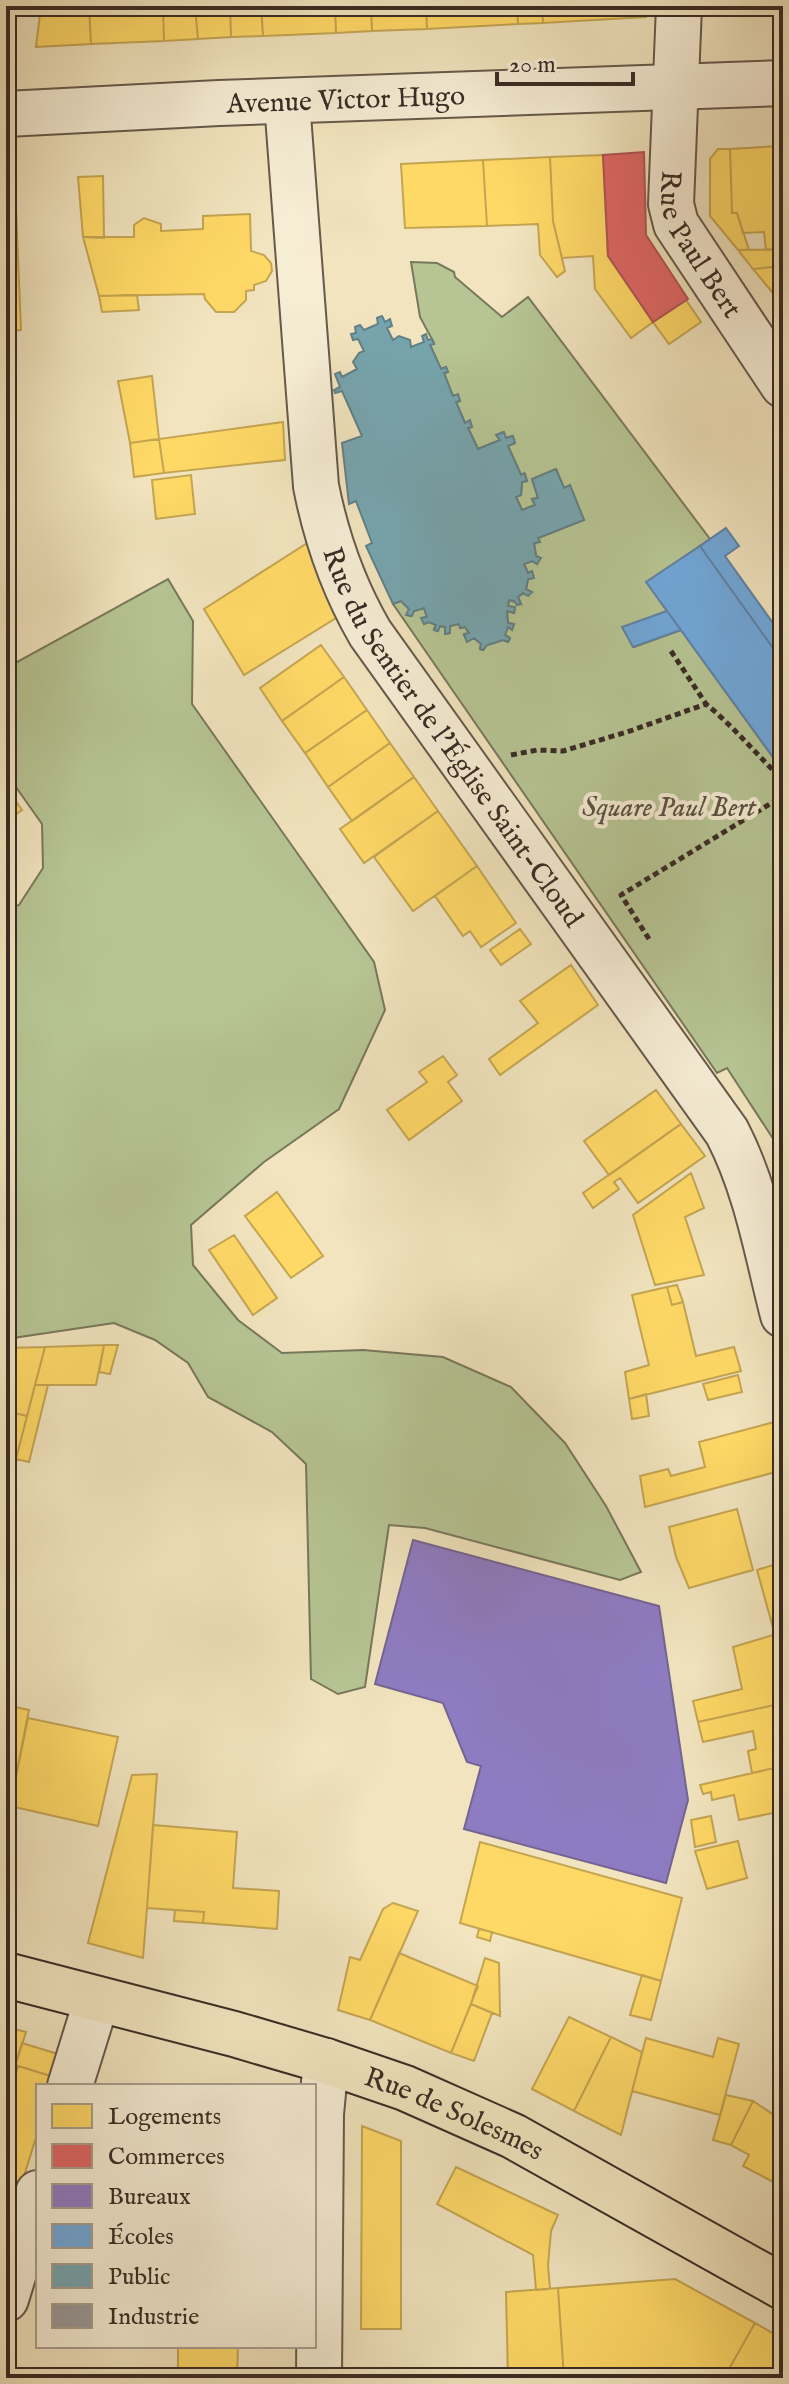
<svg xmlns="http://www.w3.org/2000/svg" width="789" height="2384" font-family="'IM FELL English',serif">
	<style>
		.green { fill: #b7c594; stroke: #78785c; stroke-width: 2 }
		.homes { fill: #ffd966; stroke: #c4a552; stroke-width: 2 }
		.shops { fill: #e06666; stroke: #ae5452; stroke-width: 2 }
		.offices { fill: #8e7cc3; stroke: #746494; stroke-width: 2 }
		.schools { fill: #6fa8dc; stroke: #5f82a5; stroke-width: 2 }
		.public { fill: #76a5af; stroke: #648086; stroke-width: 2 }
		.industry { fill: #999; stroke: #7c7876; stroke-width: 2 }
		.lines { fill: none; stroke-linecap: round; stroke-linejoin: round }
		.minor-casing { stroke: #67594b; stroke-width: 48 }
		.major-casing { stroke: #392b25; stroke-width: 48 }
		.path { stroke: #392b25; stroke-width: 5; stroke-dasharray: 6 4; stroke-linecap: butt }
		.minor { stroke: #f6edd5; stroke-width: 44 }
		.major { stroke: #f1e4be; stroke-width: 44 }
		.labels { text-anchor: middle; stroke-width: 8; stroke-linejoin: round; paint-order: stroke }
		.street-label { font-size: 28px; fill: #392b25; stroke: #f6edd5 }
		.park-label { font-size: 28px; font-style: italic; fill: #585241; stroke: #f6edd5 }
	</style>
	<rect width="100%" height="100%" fill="#f1e4be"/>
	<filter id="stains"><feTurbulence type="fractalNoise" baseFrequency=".0025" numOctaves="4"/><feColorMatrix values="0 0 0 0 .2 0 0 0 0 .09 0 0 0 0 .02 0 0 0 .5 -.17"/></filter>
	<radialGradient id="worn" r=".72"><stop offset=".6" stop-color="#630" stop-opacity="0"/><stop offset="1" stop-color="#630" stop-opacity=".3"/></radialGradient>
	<path class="green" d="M411,262L437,263L454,272L455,277L502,317L528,297L710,539L647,582L667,611L623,628L634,647L681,630L783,771V1154L727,1068L717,1073L393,604L401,601L409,609L407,615L411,616L414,611L424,608L427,617L422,618L424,624L429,622L436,625L434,629L437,631L440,626L445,627L446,634L450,633V626L459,624L461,628L465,627L469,633L464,635L467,641L474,638L481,644L480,649L483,650L487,645L503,640L508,642L510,638L505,635L508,627L512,629L514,624L508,623L507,611L514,613L515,608L508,606L509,600L521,604L518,597L523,593L531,592L526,589L528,579L533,578L532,572L528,573L524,564L532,561L537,564L540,558L536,556L534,543L540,542L538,538L584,520L570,486L564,488L556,469L532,479L538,498L532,499L535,505L522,510L516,497L521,495L522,482L527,481L525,474L521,475L508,446L515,443L512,436L506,438L503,432L497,435L500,440L478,449L468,428L472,427L469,421L465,423L456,402L460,401L458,395L453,396L444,373L448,372L446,367L441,369L430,345L434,343L420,317Z
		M168,579L193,621L192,704L374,962L385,1010L339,1109L264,1162L191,1225L193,1265L238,1320L282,1353L363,1350L443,1357L511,1387L565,1443L606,1506L641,1572L620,1580L425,1528L389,1525L365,1687L338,1694L311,1679L306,1464L272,1432L208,1397L188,1363L155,1340L114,1323L6,1339V909L19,905L43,868L42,824L6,773V668Z"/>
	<path class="homes" d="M41,6H89L91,44L36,47Z
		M89,6H163L164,41L91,44Z
		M163,6H230L195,7L198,39L164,41Z
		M230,6H261L263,36L231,37Z
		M230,6L231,37L198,39L195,7Z
		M261,6H335L336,33L263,36Z
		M335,6H371L372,31L336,33Z
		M371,6H426L427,29L372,31Z
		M426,6H517L518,24L427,29Z
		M517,6H542L543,23L518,24Z
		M542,6H646V17L543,23Z
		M712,6H783V12L712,15Z
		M779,146H783V220H781Z
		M779,146L782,249L766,250L764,232L743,233L737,213H732L730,149Z
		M718,149H730L732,213H737L749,250H738L710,216V159Z
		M603,155L608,256L653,322L631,338L595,289L593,256L562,258L553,221L550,157Z
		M550,157L553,221L565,271L557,277L540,255L538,224L487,226L483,160Z
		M483,160L487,226L405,228L401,164Z
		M103,176L104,238L83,237L78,177Z
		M6,184H15L21,330L6,331Z
		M250,214L251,251L264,255L271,263L272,271L266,281L254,285V290L246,291V300L234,312H216L205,299L204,294L99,296L83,237H134V225L144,218L161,224V231L203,229V216Z
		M782,249L783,266L753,269L738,250Z
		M783,266V304H782L753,269Z
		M137,295L139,310L102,312L99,296Z
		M686,300L701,322L669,344L653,322Z
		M152,376L159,439L130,443L118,381Z
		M283,422L285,460L164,473L159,439Z
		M159,439L164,473L134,477L130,443Z
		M191,475L195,514L156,519L152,480Z
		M312,540L336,618L244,675L204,609Z
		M321,645L344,677L282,721L260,688Z
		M344,677L367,710L305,753L282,721Z
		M367,710L390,743L328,787L305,753Z
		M390,743L414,777L352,821L328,787Z
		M414,777L438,811L364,863L340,829Z
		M6,788L22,810L6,821Z
		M438,811L477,866L413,911L374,857Z
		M477,866L516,923L481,947L470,931L463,936L435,896Z
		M520,929L531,944L501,965L490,950Z
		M571,965L598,1005L500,1075L489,1059L538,1023L520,1001Z
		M443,1056L457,1075L448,1082L462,1101L409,1140L387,1110L427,1082L419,1072Z
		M656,1090L681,1124L609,1175L584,1141Z
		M681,1124L705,1156L638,1203L620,1178L614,1182L619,1189L593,1208L583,1193Z
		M691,1173L704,1208L685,1217L704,1275L655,1285L633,1215Z
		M277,1192L323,1256L291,1278L245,1216Z
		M234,1235L277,1298L253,1315L209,1250Z
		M677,1285L683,1302L672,1305L667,1287Z
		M667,1287L672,1305L683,1302L696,1356L734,1347L741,1371L629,1399L625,1372L649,1365L632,1295Z
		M104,1345H118L110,1374L99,1372Z
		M104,1345L96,1385H35L45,1347Z
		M45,1347L27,1416L6,1411V1348Z
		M738,1375L742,1392L708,1400L703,1384Z
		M35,1385H48L29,1462L16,1459Z
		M646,1394L649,1416L632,1419L629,1399Z
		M6,1411L27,1416L12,1475L6,1473Z
		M778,1421L783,1440V1470L645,1507L640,1476L668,1469L671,1476L705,1467L699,1442Z
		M737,1509L753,1570L689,1588L676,1557L669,1527Z
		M783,1562V1632L775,1635L757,1570Z
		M783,1632V1703L698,1722L693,1701L742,1689L733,1647Z
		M783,1703V1766L752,1773L748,1751L756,1749L753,1731L703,1742L698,1722Z
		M6,1705L29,1710L10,1806H6Z
		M28,1718L118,1737L98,1826L10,1806Z
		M783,1766V1811L739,1820L734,1795L712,1800L711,1792L703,1794L700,1785Z
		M157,1774L147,1908L143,1958L88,1943L132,1775Z
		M711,1816L716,1842L695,1847L691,1820Z
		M153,1825L237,1832L233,1888L279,1891L277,1929L203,1923L204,1912L147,1908Z
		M738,1841L747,1878L707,1889L695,1851Z
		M480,1842L682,1898L661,1981L460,1923Z
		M393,1903L418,1911L370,2020L338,2010L350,1957L360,1960L383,1909Z
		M175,1910L204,1912L203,1923L174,1921Z
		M479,1929L492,1932L490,1941L477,1937Z
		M399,1953L478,1986L451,2053L370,2020Z
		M485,1958L499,1963L500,2016L471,2004Z
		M642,1975L661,1981L651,2020L630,2015Z
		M471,2004L492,2013L474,2061L451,2053Z
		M569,2017L611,2037L574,2111L532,2089Z
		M6,2027L26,2032L6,2095Z
		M611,2037L642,2052L621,2135L574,2111Z
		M646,2038L713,2057L718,2038L739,2044L720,2115L632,2091Z
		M22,2043L61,2055L54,2077L15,2065Z
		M18,2066L54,2077L52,2086H38V2131L6,2234V2105Z
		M726,2095L753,2101L731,2145L713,2140Z
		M753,2101L783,2121V2173L777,2184L743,2166L749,2155L731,2145Z
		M362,2126L401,2141V2329H361Z
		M456,2167L558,2215L551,2231L548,2265L550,2289L536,2290L533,2255L437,2204Z
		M675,2279L755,2323L724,2378H564L558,2288Z
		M558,2288L564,2378H508L506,2292Z
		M755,2323L783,2339V2352L768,2378H729L725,2376Z
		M178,2346H238L237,2378H178Z
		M783,2352V2378H768Z"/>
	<path class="shops" d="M644,152L646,235L688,299L653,322L608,256L603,155Z"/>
	<path class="offices" d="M413,1540L659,1606L688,1800L666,1883L464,1829L481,1766L467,1762L443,1703L375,1684Z"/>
	<path class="schools" d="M726,528L739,546L725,556L783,637V662L700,546Z
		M700,546L783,662V771L646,582Z
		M667,611L681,630L633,647L622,627Z"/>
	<path class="public" d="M382,316L385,322L390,319L392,326L387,328L393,340L399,336L410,340L411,347L424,342L422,336L426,334L428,340L432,339L434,344L430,345L441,369L446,367L448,372L444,373L453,396L458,394L460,401L456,402L465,423L470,420L472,427L468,428L478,449L500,440L496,435L504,432L506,438L513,436L515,443L508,446L521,475L524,473L527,481L522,482L521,495L516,497L522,510L535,505L532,499L538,498L532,479L556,469L564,488L570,485L584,520L538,538L540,542L534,543L536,556L541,558L537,564L532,561L524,564L528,573L532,571L534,578L528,579L526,589L532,592L528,596L523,593L518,597L521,604L517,605L514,601L509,600L508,606L515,607L514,613L507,611L508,623L514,624L512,630L508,627L505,635L510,638L508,642L503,640L487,645L483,650L480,649L481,644L474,638L467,642L464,634L469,633L465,627L460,628L459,624L450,626V633L445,634V627L440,626L438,631L434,630L436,625L429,622L424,624L421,618L427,617L424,608L414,611L412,616L406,615L409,609L401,601L393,604L366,546L372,543L356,501L349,504L342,443L362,436L342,391L335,393L334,390L340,387L335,374L340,372L342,377L357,369L353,362L359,353L364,351L358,339L353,340L351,334L356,333L355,327L360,325L364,330L378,324L377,318Z"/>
	<path class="industry" d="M6,6H14L8,48H6Z"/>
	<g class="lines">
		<g class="minor-casing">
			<g id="minor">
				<path id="s1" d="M679,6L671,204L676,224L783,385"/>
				<path id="s2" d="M287,102L316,486C326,537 344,588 370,633L727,1132C757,1190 767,1253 783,1315"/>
				<path id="s3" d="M6,114L219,103L783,83"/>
				<path d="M70,2086L97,1999"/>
				<path d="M6,2299L38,2193"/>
				<path d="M319,2378L321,2114L326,2061"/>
			</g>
		</g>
		<g class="major-casing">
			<g id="major">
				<path id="s4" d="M6,1975L234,2034L326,2061L405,2088L513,2136L783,2287"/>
			</g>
		</g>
		<path class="path" d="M671,651L706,704
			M511,755L537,750L563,751L630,731L706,704C734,727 757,755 783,780
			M649,939L621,895L783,796"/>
		<use href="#minor" class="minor"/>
		<use href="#major" class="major"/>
	</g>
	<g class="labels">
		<g class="street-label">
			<text dy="10" stroke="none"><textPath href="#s3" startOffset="340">Avenue Victor Hugo</textPath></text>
			<text dy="10" stroke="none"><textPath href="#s1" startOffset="246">Rue Paul Bert</textPath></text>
			<text dy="10" stroke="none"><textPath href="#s2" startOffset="674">Rue du Sentier de l'Église Saint-Cloud</textPath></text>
			<text dy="10" stroke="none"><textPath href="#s4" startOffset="470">Rue de Solesmes</textPath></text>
		</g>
		<g class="park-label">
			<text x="669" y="816">Square Paul Bert</text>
		</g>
	</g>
	<rect width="789" height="2384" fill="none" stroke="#f1e4be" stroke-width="32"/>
	<rect x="8" y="8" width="773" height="2368" fill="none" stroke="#392b25" stroke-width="4"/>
	<rect x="16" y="16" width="757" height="2352" fill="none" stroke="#392b25" stroke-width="2"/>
	<rect x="36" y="2084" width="280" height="264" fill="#f6edd5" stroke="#aa9f8f" stroke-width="2"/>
	<rect x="52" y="2104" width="40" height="24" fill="#ffd966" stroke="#aa9f8f" stroke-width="2"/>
	<text x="108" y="2124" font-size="24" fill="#392b25">Logements</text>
	<rect x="52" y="2144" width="40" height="24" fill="#e06666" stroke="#aa9f8f" stroke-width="2"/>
	<text x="108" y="2164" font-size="24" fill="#392b25">Commerces</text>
	<rect x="52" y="2184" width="40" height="24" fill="#8e7cc3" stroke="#aa9f8f" stroke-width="2"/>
	<text x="108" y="2204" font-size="24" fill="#392b25">Bureaux</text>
	<rect x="52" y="2224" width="40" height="24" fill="#6fa8dc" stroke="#aa9f8f" stroke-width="2"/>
	<text x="108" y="2244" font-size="24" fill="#392b25">Écoles</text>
	<rect x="52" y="2264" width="40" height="24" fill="#76a5af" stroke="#aa9f8f" stroke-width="2"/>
	<text x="108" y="2284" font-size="24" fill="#392b25">Public</text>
	<rect x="52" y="2304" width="40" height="24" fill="#999999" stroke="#aa9f8f" stroke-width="2"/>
	<text x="108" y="2324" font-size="24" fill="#392b25">Industrie</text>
	<path d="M497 72v12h136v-12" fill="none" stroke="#392b25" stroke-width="4"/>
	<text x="509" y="72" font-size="24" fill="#392b25" stroke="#f6edd5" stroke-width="6" paint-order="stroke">20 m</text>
	<rect width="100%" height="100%" filter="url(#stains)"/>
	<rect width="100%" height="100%" fill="url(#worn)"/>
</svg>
